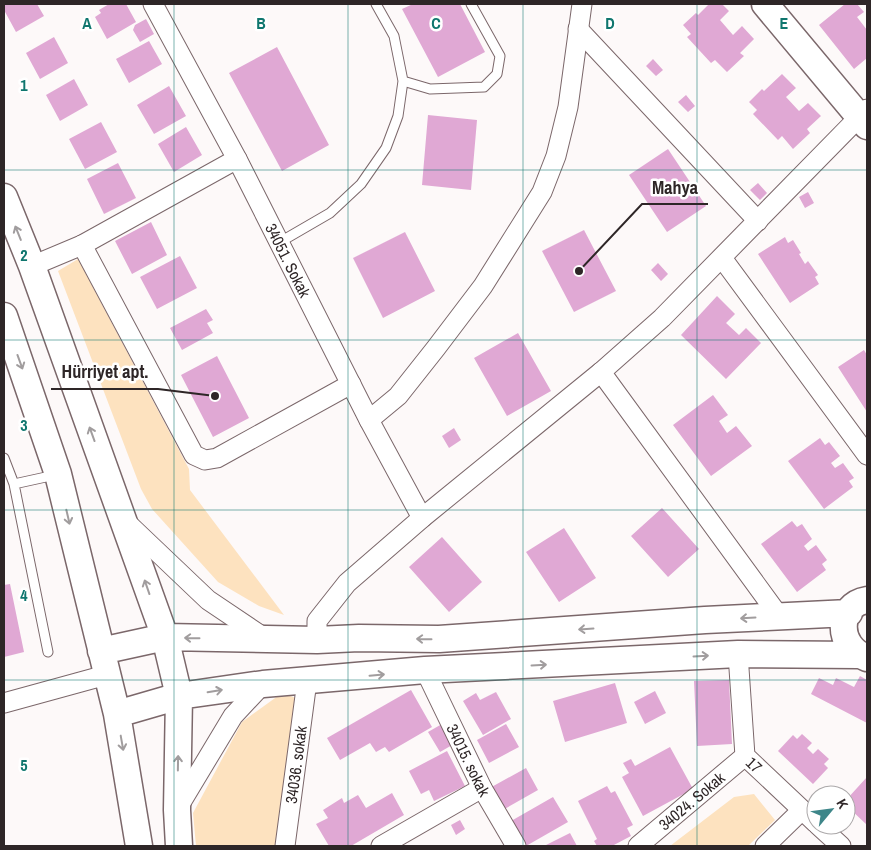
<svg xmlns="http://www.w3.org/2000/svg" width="871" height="850" font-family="'Archivo Narrow',sans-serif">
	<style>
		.green { fill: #fde2bf }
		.building { fill: #e0a8d4 }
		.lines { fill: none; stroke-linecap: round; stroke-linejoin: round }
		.lane-casing { stroke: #7b676a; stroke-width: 11 }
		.street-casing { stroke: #7b676a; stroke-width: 21 }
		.secondary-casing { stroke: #7b676a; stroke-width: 29 }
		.lane { stroke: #fff; stroke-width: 9 }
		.street { stroke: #fff; stroke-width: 19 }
		.secondary { stroke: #fff; stroke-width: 26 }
		.oneway { stroke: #a19d9e }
		.grid { fill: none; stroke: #0f766e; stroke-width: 1; stroke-opacity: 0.55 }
		.labels { text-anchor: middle; stroke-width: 5; stroke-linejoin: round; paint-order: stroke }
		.street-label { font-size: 16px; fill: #2e2627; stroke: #fff }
		.grid-label { font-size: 16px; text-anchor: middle; font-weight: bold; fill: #0f766e; stroke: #fff; stroke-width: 5; stroke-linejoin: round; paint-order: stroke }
		.leader { fill: none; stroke: #2e2627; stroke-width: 2 }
		.callout-dot { fill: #2e2627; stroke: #fff; stroke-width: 2 }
		.callout-label { font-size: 18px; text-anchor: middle; font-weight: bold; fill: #2e2627; stroke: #fff; stroke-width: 5; stroke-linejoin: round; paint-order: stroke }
	</style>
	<rect width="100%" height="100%" fill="#fdf9f9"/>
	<path class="green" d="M78,259L189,469L190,490L284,615L259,606L218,582L152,509L141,489L58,271Z
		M282,693L296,698L283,846H196L193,813L242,722Z
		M754,794L775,820L748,846H670L734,797Z"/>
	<path class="building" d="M4,4H37L44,16L16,32L4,10Z
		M109,4H126L136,22L107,39L95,17L101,13L99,10Z
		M413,4H460L485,52L438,77L402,9Z
		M709,4H722L729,11L720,20L733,35L742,26L754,39L740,53L744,56L727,72L715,60L711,63L687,37L691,34L683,25L696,13L698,15Z
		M845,4H857L864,12L857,17L867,30V58L854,69L819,25Z
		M146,19L154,34L140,42L133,30L135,25Z
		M54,37L68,63L40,79L26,53Z
		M149,41L162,64L129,83L116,59Z
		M277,47L329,145L282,171L229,73Z
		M653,59L663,70L656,76L646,66Z
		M782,74L796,88L786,97L799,111L808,103L821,116L807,129L810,133L793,149L782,136L778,140L753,114L757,110L749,102L762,89L764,91Z
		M74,79L88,105L60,121L46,95Z
		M169,86L186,116L154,134L137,105Z
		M686,95L695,106L688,112L678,102Z
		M428,115L477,120L471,190L422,185Z
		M101,122L117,152L85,169L69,139Z
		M186,127L202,155L174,172L158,144Z
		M668,149L706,206L667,232L629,175Z
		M118,163L136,198L104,214L87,179Z
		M758,183L767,193L760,200L750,190Z
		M808,192L814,203L805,208L799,197Z
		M151,222L167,255L132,274L115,241Z
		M584,230L616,291L574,312L542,251Z
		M405,232L435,291L383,318L353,258Z
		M785,237L788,243L793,240L801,253L799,254L805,264L808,261L818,275L815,277L819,284L790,303L758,254Z
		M180,256L197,288L157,309L140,277Z
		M658,263L668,274L661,281L651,270Z
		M717,296L735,314L726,323L739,335L746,328L761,343L726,379L681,335Z
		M206,309L213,320L207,323L213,333L182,350L170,328Z
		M518,333L551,391L507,416L474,358Z
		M864,350L867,355V412L838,367Z
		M217,356L249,418L213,437L181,375Z
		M713,395L728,415L719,421L727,433L736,426L752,446L711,476L673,425Z
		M454,428L461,440L449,448L442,436Z
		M820,438L825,445L829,442L840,456L831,463L835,468L843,463L854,478L849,481L853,487L824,509L788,461Z
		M662,508L699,549L668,577L631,536Z
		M792,521L797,527L802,524L812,539L804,546L808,551L816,545L827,560L822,564L826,570L797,592L761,544Z
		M564,528L596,578L559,602L526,552Z
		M442,537L482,582L449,612L409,567Z
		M10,584L24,652L4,657V585Z
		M860,676L867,680V723L811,694L819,678L833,685L836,678L854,687Z
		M729,680L732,744L697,746L694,681Z
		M615,683L627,723L565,742L553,701Z
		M411,690L432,727L389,752L385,747L376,752L370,743L340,760L327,738Z
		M655,691L666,713L645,724L634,702Z
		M496,692L511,719L483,735L463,701L476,693L480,700Z
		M442,724L454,744L440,752L428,732Z
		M506,724L519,747L489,763L477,740Z
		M802,734L812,743L807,748L813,754L818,749L829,759L824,764L828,768L813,784L778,751L793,735L797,739Z
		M670,747L693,789L643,816L622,777L629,773L623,763L631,759L635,766Z
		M447,751L465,786L434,801L429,790L421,794L409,771Z
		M526,768L538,790L501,811L488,789Z
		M867,777V825L849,808L852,804L847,799Z
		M607,786L611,793L615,791L633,825L627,828L631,836L612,846H597L594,841L597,839L578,801Z
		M392,793L404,815L351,846H329L316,824L328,818L323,810L342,798L344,803L358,795L366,808Z
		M553,797L568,822L526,846H519L506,824Z
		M460,820L465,829L456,835L451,825Z
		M570,833L577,846H544Z"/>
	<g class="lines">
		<g class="lane-casing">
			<path id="lane" d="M403,81L430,89L484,87L497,74L500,56L471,4
				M280,242L330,213L361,184L386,148L398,116L403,81L394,36L376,4
				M4,458L14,484L48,652
				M14,484L55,475"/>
		</g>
		<g class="street-casing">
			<g id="street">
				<path id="s1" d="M153,4L237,159L369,420L422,518"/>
				<path d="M578,29L758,221"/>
				<path d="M82,245L194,455L205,460L217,458L351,384"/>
				<path d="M722,258L867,455"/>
				<path d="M32,266L82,245L237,159"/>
				<path d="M601,372L779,616"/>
				<path d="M369,420L398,396L436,348L483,286L542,192L556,156L568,107L582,4"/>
				<path d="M126,522L208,600L266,639"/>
				<path d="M317,640V621L347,583L422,518L601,372L662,318L867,109"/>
				<path id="s2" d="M738,654L745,756L816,823"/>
				<path id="s3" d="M425,670L482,788L516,846"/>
				<path d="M4,703L106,675"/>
				<path d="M177,809L233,716L263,684"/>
				<path d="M818,825L841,846"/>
				<path id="s4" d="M285,846L307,681"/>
				<path d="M381,846L482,788"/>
				<path id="s5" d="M638,846L745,756"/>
				<path d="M765,846L802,810"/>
			</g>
		</g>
		<g class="secondary-casing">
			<path id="secondary" d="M765,4L867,126
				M4,197L32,266L165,637L179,696L177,810L179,846
				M4,316L58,474L117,714L139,846
				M867,600C836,605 836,647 867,658
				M101,651L165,637L317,640L359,638L439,639L705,620L849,613
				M117,714L179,696L263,684L425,670L738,654L859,655"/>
		</g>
		<use href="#lane" class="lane"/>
		<use href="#street" class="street"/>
		<use href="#secondary" class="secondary"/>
	</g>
	<defs><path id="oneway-shaft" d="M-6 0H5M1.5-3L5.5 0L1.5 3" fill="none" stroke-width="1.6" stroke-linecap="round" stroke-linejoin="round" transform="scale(1.25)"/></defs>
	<g class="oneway">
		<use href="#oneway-shaft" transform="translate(18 233) rotate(-112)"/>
		<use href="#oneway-shaft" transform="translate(20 362) rotate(70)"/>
		<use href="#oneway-shaft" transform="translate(92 434) rotate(-110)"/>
		<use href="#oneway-shaft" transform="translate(68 517) rotate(77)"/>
		<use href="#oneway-shaft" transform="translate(147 587) rotate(-109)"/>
		<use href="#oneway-shaft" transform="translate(748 618) rotate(177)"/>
		<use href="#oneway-shaft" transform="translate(586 629) rotate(176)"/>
		<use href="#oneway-shaft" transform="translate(192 638) rotate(-179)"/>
		<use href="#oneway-shaft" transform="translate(424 639) rotate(-179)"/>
		<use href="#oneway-shaft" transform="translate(701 656) rotate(-3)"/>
		<use href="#oneway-shaft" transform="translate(539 665) rotate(-3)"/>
		<use href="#oneway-shaft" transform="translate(377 675) rotate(-5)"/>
		<use href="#oneway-shaft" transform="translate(215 691) rotate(-9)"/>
		<use href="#oneway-shaft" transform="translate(122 743) rotate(80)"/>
		<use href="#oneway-shaft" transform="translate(178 763) rotate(-89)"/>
	</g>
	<path class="grid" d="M174,4V846M348,4V846M523,4V846M697,4V846M4,170H867M4,340H867M4,510H867M4,680H867"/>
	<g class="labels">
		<g class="street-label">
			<text dy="6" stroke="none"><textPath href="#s1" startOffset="290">34051. Sokak</textPath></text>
			<text dy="6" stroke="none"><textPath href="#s3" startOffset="100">34015. sokak</textPath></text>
			<text dy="6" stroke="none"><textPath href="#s4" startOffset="82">34036. sokak</textPath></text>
			<text dy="6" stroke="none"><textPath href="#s2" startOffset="115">17</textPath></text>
			<text dy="6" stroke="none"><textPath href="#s5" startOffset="70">34024. Sokak</textPath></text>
		</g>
	</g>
	<g class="grid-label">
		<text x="87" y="29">A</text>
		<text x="261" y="29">B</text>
		<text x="436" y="29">C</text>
		<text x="610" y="29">D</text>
		<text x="784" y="29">E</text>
		<text x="24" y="91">1</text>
		<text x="24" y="261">2</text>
		<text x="24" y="431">3</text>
		<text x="24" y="601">4</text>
		<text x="24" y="771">5</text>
	</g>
	<path class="leader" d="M579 271L642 204H708M215 396L158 389H51"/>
	<g class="callout-dot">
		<circle cx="579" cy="271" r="5"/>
		<circle cx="215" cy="396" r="5"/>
	</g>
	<g class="callout-label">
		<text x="675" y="194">Mahya</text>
		<text x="105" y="378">Hürriyet apt.</text>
	</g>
	<rect width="871" height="850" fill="none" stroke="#2e2627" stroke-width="10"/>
	<g transform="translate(831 810) rotate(61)"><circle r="24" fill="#ffffff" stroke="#aba8a9"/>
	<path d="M0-4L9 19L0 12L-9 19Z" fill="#3e8689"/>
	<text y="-8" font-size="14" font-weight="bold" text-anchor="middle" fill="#2e2627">K</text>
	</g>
</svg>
